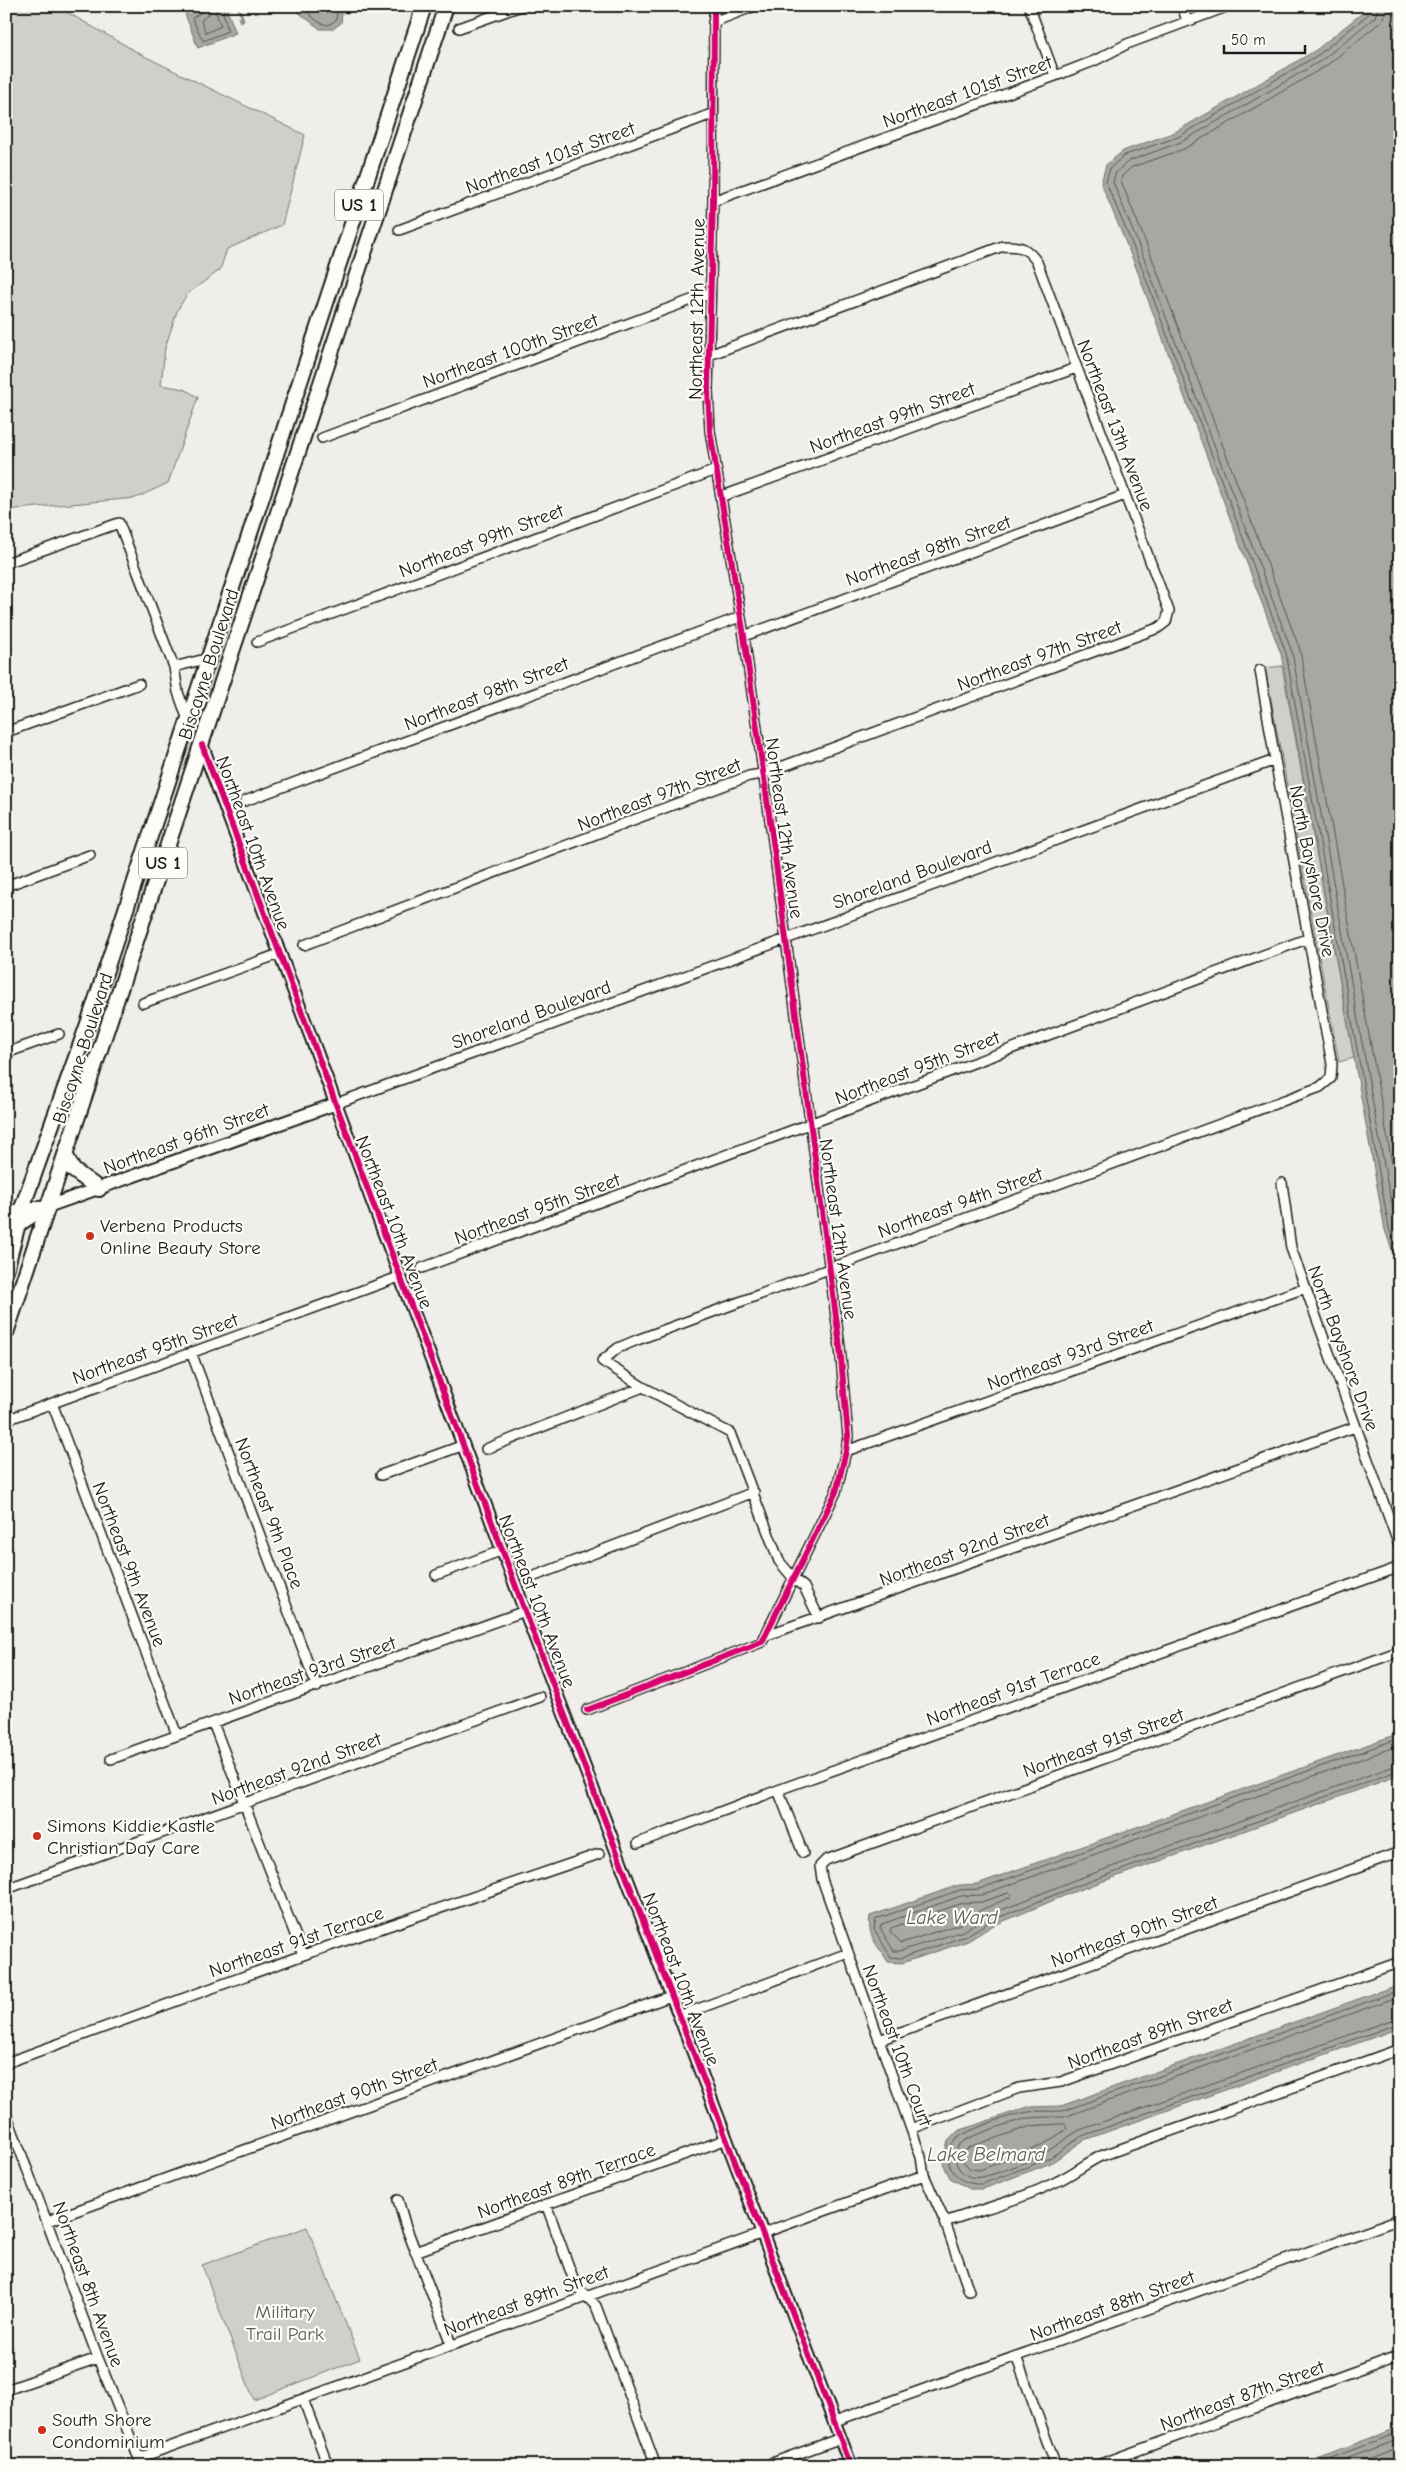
<svg xmlns="http://www.w3.org/2000/svg" width="1406" height="2472" font-family="'Comic Neue',sans-serif">
	<style>
		.green { fill: #d0cfcc; stroke: #767674 }
		.water { fill: #a8a7a3; stroke: #706f6d }
		.lines { fill: none; stroke-linecap: round; stroke-linejoin: round }
		.shore { stroke: #545452; stroke-width: 1 }
		.minor-casing { stroke: #1c1c1c; stroke-width: 12 }
		.tertiary-casing { stroke: #1c1c1c; stroke-width: 15 }
		.primary-casing { stroke: #1c1c1c; stroke-width: 18 }
		.minor { stroke: #fdfcf7; stroke-width: 9 }
		.tertiary { stroke: #fdfcf7; stroke-width: 11 }
		.primary { stroke: #fdfcf7; stroke-width: 14 }
		.cycleway-casing { stroke: #fdfcf7; stroke-width: 9 }
		.cycleway { stroke: #d6006c; stroke-width: 6 }
		.poi-dot { fill: #c8321e; stroke: #fdfcf7; stroke-width: 2 }
		.labels { text-anchor: middle; stroke-width: 4.5; stroke-linejoin: round; paint-order: stroke }
		.shield { fill: #fdfcf7; stroke: #605f5e; stroke-width: 1 }
		.shield-label { font-size: 18px; font-weight: bold; fill: #1c1c1c }
		.street-label { font-size: 19px; fill: #1c1c1c; stroke: #fdfcf7 }
		.poi-label { font-size: 19px; fill: #1c1c1c; stroke: #fdfcf7; text-anchor: start }
		.park-label { font-size: 19px; fill: #5b5b5a; stroke: #fdfcf7 }
		.water-label { font-size: 20px; font-style: italic; fill: #5b5b59; stroke: #fdfcf7 }
	</style>
	<rect width="100%" height="100%" fill="#f0eeea"/>
	<filter id="ink" filterUnits="userSpaceOnUse"><feTurbulence type="fractalNoise" baseFrequency=".02" numOctaves="2"/><feDisplacementMap in="SourceGraphic" scale="10" xChannelSelector="R" yChannelSelector="G"/><feConvolveMatrix kernelMatrix="1 2 1 2 8 2 1 2 1" color-interpolation-filters="sRGB"/></filter>
	<g filter="url(#ink)">
		<path class="green" d="M6,6H56L144,56L305,135L282,225L227,249L220,270L187,294L177,311L165,348L161,385L184,389L198,397L168,483L136,498L6,510Z
			M1282,666L1354,1058L1339,1062L1265,668Z
			M307,2227L360,2359L254,2400L202,2265Z"/>
		<path class="water" d="M204,6H239L244,20L240,22L238,17L242,19L237,6L227,10L236,33L198,48L185,14Z
			M284,6H350L347,13L342,12L341,23L333,29H320L293,8L286,11Z
			M1371,6H1400V1273L1385,1230L1281,654L1135,265L1101,183L1106,165L1123,151L1175,132L1243,93L1316,50Z
			M1400,1733V1775L1076,1891L992,1926L968,1941L902,1963L888,1962C878,1945 867,1938 870,1916L959,1885L977,1884Z
			M1400,1984V2028L1084,2140L1051,2163L983,2189H970L950,2178L943,2163L944,2155L948,2141L958,2131L1028,2107L1061,2106Z
			M1400,2427V2465L1295,2466Z"/>
		<g class="lines">
			<path class="shore" d="M204,6L202,12L192,18L203,41L228,31L223,12L225,6
				M210,6L208,14L201,21L206,33L221,26L216,13L217,6
				M299,6C310,12 314,23 328,25L336,20L337,11L341,6
				M1373,6L1371,12L1318,55L1246,97L1178,137L1125,155L1110,168L1106,182L1140,263L1286,653L1389,1228L1400,1258
				M1379,6L1375,17L1322,60L1249,103L1181,142L1129,161L1116,172L1113,182L1145,261L1292,652L1387,1182L1400,1239
				M1387,6L1382,21L1326,66L1184,149L1132,167L1122,176L1121,181L1152,258L1300,650L1400,1208
				M1400,1738L979,1889L960,1890L876,1919L874,1929L891,1957L901,1958L966,1936L990,1921L1074,1887L1400,1770
				M1400,1745L981,1895L961,1896L882,1924L880,1928L894,1951H900L963,1931L987,1916L1072,1881L1400,1764
				M1009,1893L1012,1894L1011,1897L983,1909L960,1924L901,1943L890,1931L891,1928L962,1903L981,1902Z
				M1400,1990L1063,2111C1051,2112 1039,2110 1028,2112C1007,2116 981,2125 962,2135C937,2149 948,2186 982,2184L1048,2159L1082,2136L1400,2023
				M1400,1996L1064,2117C1053,2118 1041,2116 1030,2118C1015,2121 976,2133 964,2141C945,2153 959,2182 981,2177C995,2175 1033,2160 1045,2153C1057,2146 1068,2136 1080,2130L1400,2017
				M1065,2124L1067,2129L1041,2146L980,2170L970,2169L963,2161L965,2151L969,2147L1031,2126Z
				M1310,2466L1400,2432
				M1327,2466L1400,2439
				M1349,2466L1400,2447"/>
			<g class="minor-casing">
				<path id="minor" d="M1029,6L1055,76
					M1182,6L1187,21
					M713,22L755,6
					M459,28L521,6
					M713,201L1055,76L1094,61L1127,44L1229,6
					M399,230L712,114
					M322,438L710,293
					M720,497L1076,368
					M6,563L119,523L174,667L178,692L188,720
					M744,636L1125,495
					M257,642L716,470
					M174,667L209,658
					M6,732L139,684
					M245,801L740,617
					M6,886L90,855
					M304,945L749,776L762,774L1158,628L1166,622L1169,611L1037,262C1026,247 1022,246 1003,246L709,355
					M143,1003L279,954
					M6,1053L59,1034
					M335,1104L1275,760
					M1282,1183L1291,1248L1400,1548
					M422,1268L1309,938
					M191,1352L317,1687
					M52,1403L177,1735
					M6,1420L399,1277
					M486,1449L643,1387
					M846,1451L1305,1288
					M381,1475L464,1445
					M436,1575L503,1550
					M535,1576L754,1492
					M819,1618L804,1587L794,1579L779,1561L730,1433L643,1387L602,1361L618,1348L637,1340L1320,1087L1331,1078L1332,1064L1275,760L1260,670
					M767,1635L1355,1427
					M587,1710L762,1642L836,1492L846,1451L848,1436L840,1347L774,849L744,636L710,431L708,390L713,201L714,6
					M213,1723L303,1955
					M111,1759L525,1611
					M778,1790L803,1853
					M638,1843L778,1790L1400,1567
					M6,1889L540,1697
					M679,2016L848,1953
					M879,2040L1400,1852
					M6,2063L303,1955L599,1854
					M6,2113L98,2358L142,2466
					M911,2129L1019,2088L1061,2082L1400,1962
					M6,2145L17,2141
					M398,2200L405,2224L451,2344
					M546,2204L576,2286L596,2306L656,2466
					M48,2221L671,1996
					M945,2222C982,2209 1023,2199 1058,2181C1073,2174 1086,2163 1101,2156L1400,2049
					M415,2252L727,2139
					M969,2291L945,2222L924,2175L921,2157L822,1879L820,1866L826,1860L1400,1651
					M1016,2356L1056,2466
					M6,2390L98,2358
					M303,2399L328,2466
					M835,2421L1400,2219
					M139,2458L924,2175
					M764,2466L841,2438
					M1095,2466L1400,2355"/>
			</g>
			<g class="tertiary-casing">
				<path id="tertiary" d="M202,745L525,1611L851,2466
					M6,1214L22,1208L48,1207
					M6,1231L17,1227L49,1206L335,1104"/>
			</g>
			<g class="primary-casing">
				<path id="primary" d="M66,1156L73,1170L99,1189
					M6,1270L22,1208L89,1021L424,6
					M6,1333L446,6"/>
			</g>
			<use href="#minor" class="minor"/>
			<use href="#tertiary" class="tertiary"/>
			<use href="#primary" class="primary"/>
			<g class="cycleway-casing">
				<path id="cycleway" d="M202,745L525,1611L851,2466
					M587,1710L762,1642L836,1492L846,1451L848,1436L840,1347L774,849L744,636L710,431L708,390L713,201L714,6"/>
			</g>
			<use href="#cycleway" class="cycleway"/>
		</g>
	</g>
	<g class="poi-dot">
		<circle cx="90" cy="1236" r="5"/>
		<circle cx="37" cy="1836" r="5"/>
		<circle cx="42" cy="2430" r="5"/>
	</g>
	<g class="labels">
		<g class="shield">
			<rect x="335" y="189.5" width="48" height="31" rx="4"/>
			<rect x="139" y="847.5" width="48" height="31" rx="4"/>
		</g>
		<g class="shield-label">
			<text x="359" y="211">US 1</text>
			<text x="163" y="869">US 1</text>
		</g>
		<g class="street-label">
			<text transform="translate(967 91) rotate(-20)" y="7">Northeast 101st Street</text>
			<text transform="translate(550 157) rotate(-20)" y="7">Northeast 101st Street</text>
			<text transform="translate(696 309) rotate(-89)" y="7">Northeast 12th Avenue</text>
			<text transform="translate(510 350) rotate(-20)" y="7">Northeast 100th Street</text>
			<text transform="translate(892 417) rotate(-20)" y="7">Northeast 99th Street</text>
			<text transform="translate(1116 425) rotate(69)" y="7">Northeast 13th Avenue</text>
			<text transform="translate(481 540) rotate(-21)" y="7">Northeast 99th Street</text>
			<text transform="translate(928 550) rotate(-20)" y="7">Northeast 98th Street</text>
			<text transform="translate(1039 655) rotate(-20)" y="7">Northeast 97th Street</text>
			<text transform="translate(208 664) rotate(-72)" y="7">Biscayne Boulevard</text>
			<text transform="translate(486 693) rotate(-21)" y="7">Northeast 98th Street</text>
			<text transform="translate(659 794) rotate(-21)" y="7">Northeast 97th Street</text>
			<text transform="translate(785 828) rotate(82)" y="7">Northeast 12th Avenue</text>
			<text transform="translate(254 843) rotate(70)" y="7">Northeast 10th Avenue</text>
			<text transform="translate(1313 871) rotate(79)" y="7">North Bayshore Drive</text>
			<text transform="translate(912 874) rotate(-20)" y="7">Shoreland Boulevard</text>
			<text transform="translate(531 1014) rotate(-20)" y="7">Shoreland Boulevard</text>
			<text transform="translate(82 1048) rotate(-72)" y="7">Biscayne Boulevard</text>
			<text transform="translate(917 1067) rotate(-21)" y="7">Northeast 95th Street</text>
			<text transform="translate(186 1138) rotate(-20)" y="7">Northeast 96th Street</text>
			<text transform="translate(960 1202) rotate(-20)" y="7">Northeast 94th Street</text>
			<text transform="translate(537 1208) rotate(-20)" y="7">Northeast 95th Street</text>
			<text transform="translate(395 1222) rotate(69)" y="7">Northeast 10th Avenue</text>
			<text transform="translate(839 1229) rotate(82)" y="7">Northeast 12th Avenue</text>
			<text transform="translate(155 1348) rotate(-20)" y="7">Northeast 95th Street</text>
			<text transform="translate(1344 1348) rotate(70)" y="7">North Bayshore Drive</text>
			<text transform="translate(1070 1354) rotate(-20)" y="7">Northeast 93rd Street</text>
			<text transform="translate(270 1513) rotate(69)" y="7">Northeast 9th Place</text>
			<text transform="translate(964 1549) rotate(-20)" y="7">Northeast 92nd Street</text>
			<text transform="translate(130 1564) rotate(69)" y="7">Northeast 9th Avenue</text>
			<text transform="translate(538 1601) rotate(69)" y="7">Northeast 10th Avenue</text>
			<text transform="translate(312 1670) rotate(-19)" y="7">Northeast 93rd Street</text>
			<text transform="translate(1013 1688) rotate(-20)" y="7">Northeast 91st Terrace</text>
			<text transform="translate(1103 1742) rotate(-20)" y="7">Northeast 91st Street</text>
			<text transform="translate(296 1768) rotate(-20)" y="7">Northeast 92nd Street</text>
			<text transform="translate(1134 1931) rotate(-20)" y="7">Northeast 90th Street</text>
			<text transform="translate(296 1941) rotate(-19)" y="7">Northeast 91st Terrace</text>
			<text transform="translate(682 1979) rotate(69)" y="7">Northeast 10th Avenue</text>
			<text transform="translate(1150 2033) rotate(-20)" y="7">Northeast 89th Street</text>
			<text transform="translate(898 2045) rotate(70)" y="7">Northeast 10th Court</text>
			<text transform="translate(354 2093) rotate(-20)" y="7">Northeast 90th Street</text>
			<text transform="translate(566 2180) rotate(-20)" y="7">Northeast 89th Terrace</text>
			<text transform="translate(89 2284) rotate(70)" y="7">Northeast 8th Avenue</text>
			<text transform="translate(526 2300) rotate(-20)" y="7">Northeast 89th Street</text>
			<text transform="translate(1112 2305) rotate(-20)" y="7">Northeast 88th Street</text>
			<text transform="translate(1242 2395) rotate(-20)" y="7">Northeast 87th Street</text>
		</g>
		<g class="poi-label">
			<text x="100" y="1232">Verbena Products<tspan x="100" dy="22">Online Beauty Store</tspan></text>
			<text x="47" y="1832">Simons Kiddie Kastle<tspan x="47" dy="22">Christian Day Care</tspan></text>
			<text x="52" y="2426">South Shore<tspan x="52" dy="22">Condominium</tspan></text>
		</g>
		<g class="park-label">
			<text x="285" y="2318">Military<tspan x="285" dy="22">Trail Park</tspan></text>
		</g>
		<g class="water-label">
			<text x="952" y="1924">Lake Ward</text>
			<text x="986" y="2161">Lake Belmard</text>
		</g>
	</g>
	<rect width="1406" height="2472" fill="none" stroke="#fdfcf7" stroke-width="25"/>
	<rect x="12" y="12" width="1381" height="2447" fill="none" stroke="#1c1c1c" stroke-width="2" filter="url(#ink)"/>
	<path d="M1224 45v8h81v-8" fill="none" stroke="#1c1c1c" stroke-width="2.5"/>
	<text x="1231" y="45" font-size="15" fill="#1c1c1c" stroke="#fdfcf7" stroke-width="4" paint-order="stroke">50 m</text>
</svg>
